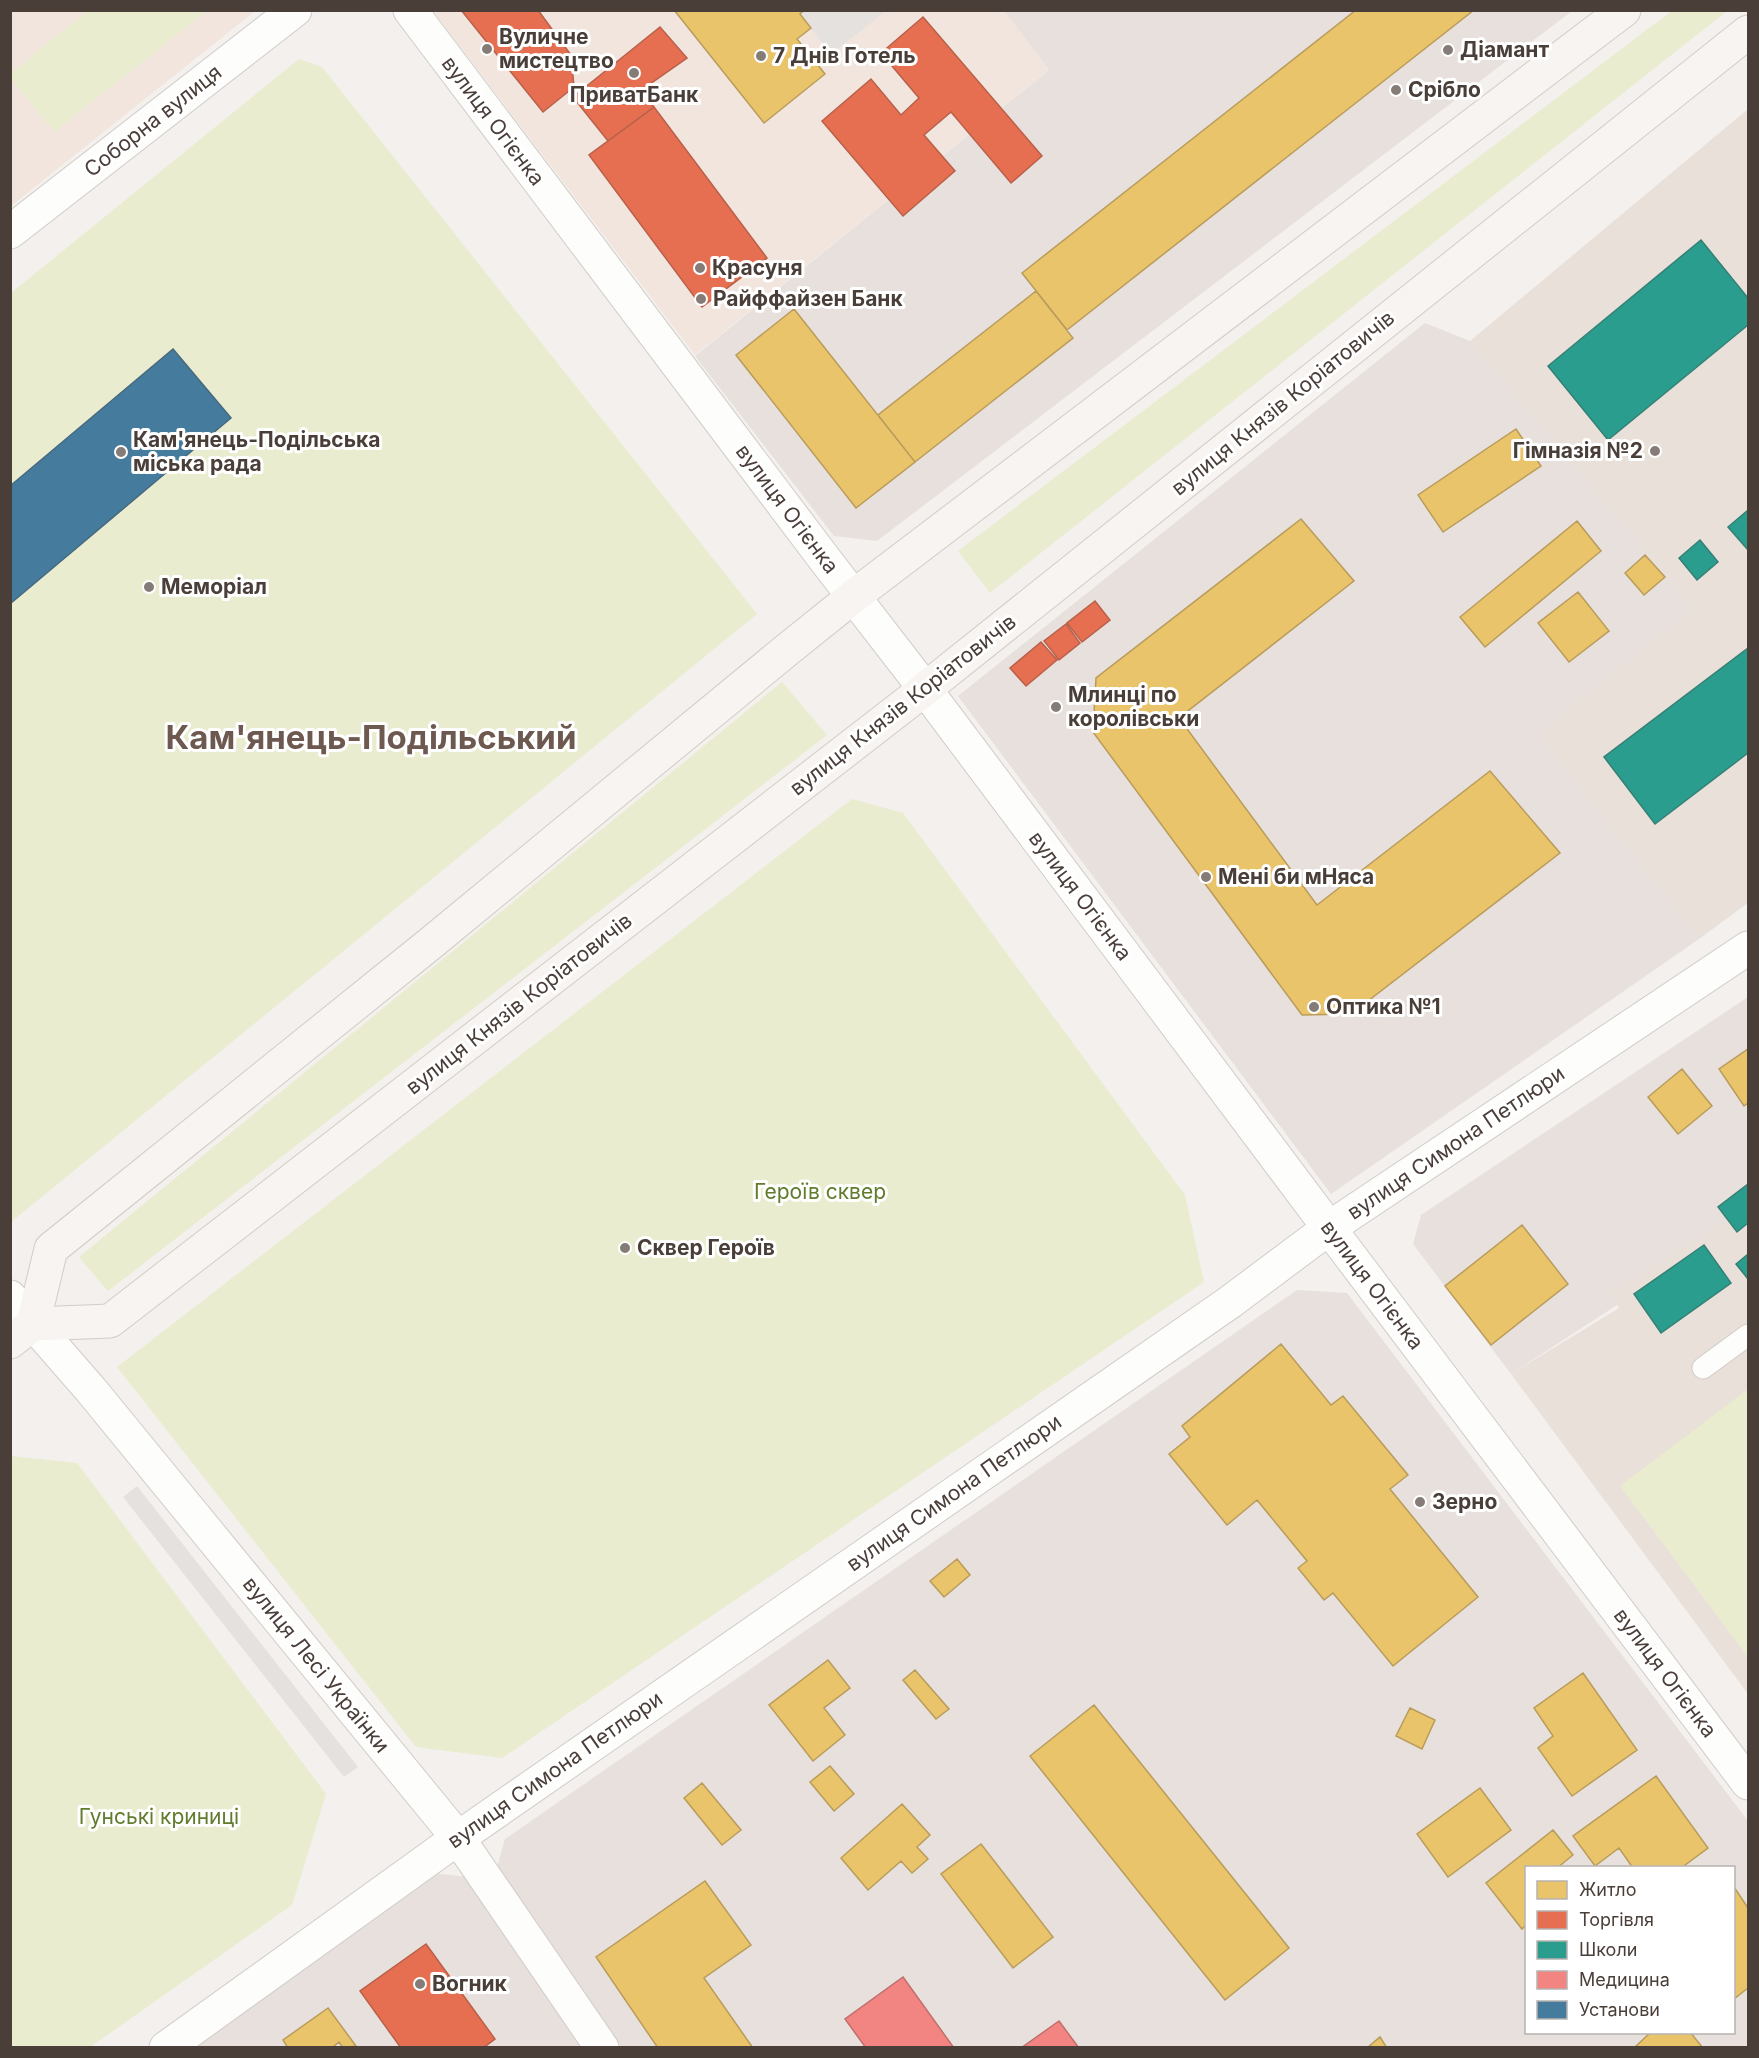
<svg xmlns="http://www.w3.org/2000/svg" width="1759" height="2058" font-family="Inter,sans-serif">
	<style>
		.residential { fill: #e7e0dc; fill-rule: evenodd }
		.commercial { fill: #f2e5de }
		.education { fill: #e9e0d9 }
		.green { fill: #e9ecce }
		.parking { fill: #e5e1df }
		.homes { fill: #e9c46a; stroke: #b99c5b; stroke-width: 1.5 }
		.shops { fill: #e76f51; stroke: #b8604a; stroke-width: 1.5 }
		.schools { fill: #2a9d8f; stroke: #348075; stroke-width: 1.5 }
		.health { fill: #f28482; stroke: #c06f6c; stroke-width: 1.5 }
		.public { fill: #457b9d; stroke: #46697f; stroke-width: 1.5 }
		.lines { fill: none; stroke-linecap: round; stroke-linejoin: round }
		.service-casing { stroke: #d0ccc9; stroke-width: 23 }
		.pedestrian-casing { stroke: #d0ccc9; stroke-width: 35 }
		.minor-casing { stroke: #d0ccc9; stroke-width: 35 }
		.tertiary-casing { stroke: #d0ccc9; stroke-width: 35 }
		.secondary-casing { stroke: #d4ccc6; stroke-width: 35 }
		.service { stroke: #fdfdfc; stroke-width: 21 }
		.pedestrian { stroke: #fdfdfc; stroke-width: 33 }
		.minor { stroke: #fdfdfc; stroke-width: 33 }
		.tertiary { stroke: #fdfdfc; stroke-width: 33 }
		.secondary { stroke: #f7f4f1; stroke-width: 33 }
		.poi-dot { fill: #857c78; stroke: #fff; stroke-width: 2 }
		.labels { text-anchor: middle; stroke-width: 6; stroke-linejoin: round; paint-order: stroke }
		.poi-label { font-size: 21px; font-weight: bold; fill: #4a3e39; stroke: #fff; text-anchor: start }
		.street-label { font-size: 21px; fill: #4a3e39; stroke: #fff }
		.park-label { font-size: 21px; fill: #617c2c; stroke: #fff }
		.town-label { font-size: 33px; font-weight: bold; fill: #6d5950; stroke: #fff }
	</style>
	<rect width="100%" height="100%" fill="#f3f0ed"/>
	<path class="residential" d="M1004,11H1572L877,541L834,536L695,356L1049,70Z
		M1425,323L1470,341L1693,608L1538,734L1699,939L1331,1194L958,696Z
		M1748,997V1220L1511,1374L1413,1244L1421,1215Z
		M1297,1290L1347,1293L1748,1821V2047H621L497,1867L505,1839ZM1526,1868H1734V2032H1526Z
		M433,1873L468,1877L585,2048H191Z"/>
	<path class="commercial" d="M11,11H255L11,206Z
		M433,11H1004L1049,70L695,355Z"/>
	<path class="education" d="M1748,109V903L1699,939L1538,734L1693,608L1470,341Z
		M1748,1184V1694L1511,1374L1619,1308L1609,1293L1727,1220L1718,1207Z"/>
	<path class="green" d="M89,10L207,11L54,132L11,78V73Z
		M1673,10L1727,11L990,593L958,551Z
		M299,59L322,67L757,614L11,1222V293Z
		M782,682L827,735L108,1291L79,1257Z
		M852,799L903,813L1185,1195L1204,1282L502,1758L416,1747L117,1367Z
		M1748,1389V1657L1620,1486Z
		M11,1456L77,1463L326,1794L292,1905L90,2047H11Z"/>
	<path class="parking" d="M804,10L886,11L831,54L800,14Z
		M137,1486L358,1767L344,1777L123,1497Z"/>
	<path class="homes" d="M674,10H804L800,14L811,28L797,39L825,74L764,123Z
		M1356,10H1474L1067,330L1022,273Z
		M1036,291L1073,338L915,462L878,415Z
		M794,309L915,462L856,508L736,355Z
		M1516,429L1541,466L1443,532L1418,495Z
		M1301,519L1354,581L1179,718L1317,905L1490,771L1560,853L1351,1014L1302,1015L1093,732L1096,678Z
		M1577,521L1601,551L1485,647L1460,617Z
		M1645,555L1665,577L1644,595L1625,573Z
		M1578,592L1609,631L1569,662L1538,623Z
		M1748,1049V1103L1744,1106L1719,1069Z
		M1682,1069L1712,1106L1678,1134L1648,1097Z
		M1522,1225L1568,1284L1491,1345L1445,1286Z
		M1281,1344L1331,1405L1343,1396L1408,1475L1390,1489L1478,1597L1393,1666L1333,1593L1324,1600L1298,1568L1307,1561L1257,1500L1227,1525L1169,1454L1190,1437L1182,1426Z
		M957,1559L970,1575L944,1597L930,1581Z
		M828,1660L850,1688L824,1708L845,1735L813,1761L769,1705Z
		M915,1670L949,1709L936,1719L903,1680Z
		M1583,1673L1637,1750L1572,1796L1538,1748L1553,1736L1534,1708Z
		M1094,1705L1289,1948L1225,2000L1030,1756Z
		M1410,1708L1435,1720L1422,1749L1396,1736Z
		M830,1766L854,1794L834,1811L810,1782Z
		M1656,1776L1708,1848L1681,1868H1633L1619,1848L1595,1866L1573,1836Z
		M702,1783L741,1830L722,1845L684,1798Z
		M1480,1788L1511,1830L1448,1877L1417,1834Z
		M902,1804L930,1835L917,1847L928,1859L912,1873L901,1861L868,1890L841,1858Z
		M1553,1830L1573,1855L1557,1868H1526V1925L1522,1929L1486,1883Z
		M981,1844L1053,1937L1013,1968L941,1874Z
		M705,1881L751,1945L704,1978L753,2048H658L596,1957Z
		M1734,1887L1748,1908V1988L1734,1999Z
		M328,2008L356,2046L343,2048L339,2042L332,2048H288L283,2040Z
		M1651,2032H1690L1703,2048H1634Z
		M1380,2037L1387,2048H1367Z"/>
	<path class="shops" d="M461,10H538L571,55L574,87L543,112Z
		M923,17L1042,156L1011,183L951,112L924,135L955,171L903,216L822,121L871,79L901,115L919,98L881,53Z
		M660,27L687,58L643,89L654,107L608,141L573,97Z
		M654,107L767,258L702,307L589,155Z
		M1095,601L1110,620L1082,642L1067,623Z
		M1066,624L1080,643L1059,660L1044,641Z
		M1041,642L1057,660L1026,686L1010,668Z
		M426,1944L495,2039L483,2048H401L360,1991Z"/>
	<path class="schools" d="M1701,240L1748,298V325L1608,440L1548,366Z
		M1748,510V550L1728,527Z
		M1700,540L1718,562L1697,580L1679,558Z
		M1748,648V753L1655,824L1604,757Z
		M1748,1184V1223L1737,1232L1718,1207Z
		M1704,1245L1731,1283L1661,1333L1634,1294Z
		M1748,1254V1279L1736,1264Z"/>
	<path class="health" d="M903,1977L954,2048H866L845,2019Z
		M1059,2021L1079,2048H1021Z"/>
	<path class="public" d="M173,349L231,418L10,604V486Z"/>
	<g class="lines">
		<g class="service-casing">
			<path id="service" d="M1703,1368L1748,1335"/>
		</g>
		<g class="pedestrian-casing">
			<path id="pedestrian" d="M166,2048L458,1838"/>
		</g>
		<g class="minor-casing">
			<path id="minor" d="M410,10L826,561L925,689L1329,1228L1748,1783
				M10,232L295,10
				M458,1838L1230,1302L1329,1228L1748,948"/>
		</g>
		<g class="tertiary-casing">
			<path id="tertiary" d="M10,1297L91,1390L458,1838L602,2048"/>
		</g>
		<g class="secondary-casing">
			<path id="secondary" d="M33,1324L110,1321L925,689L1748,32
				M10,1342L33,1324L51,1249L431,943L788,649L854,596L1624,10"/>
		</g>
		<use href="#service" class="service"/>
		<use href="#pedestrian" class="pedestrian"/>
		<use href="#minor" class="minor"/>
		<use href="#tertiary" class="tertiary"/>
		<use href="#secondary" class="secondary"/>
	</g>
	<g class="poi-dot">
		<circle cx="487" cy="49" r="6"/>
		<circle cx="1448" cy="50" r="6"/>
		<circle cx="761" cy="56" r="6"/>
		<circle cx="634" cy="73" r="6"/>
		<circle cx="1396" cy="90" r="6"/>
		<circle cx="700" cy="268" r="6"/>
		<circle cx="701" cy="299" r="6"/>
		<circle cx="1655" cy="451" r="6"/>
		<circle cx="121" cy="452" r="6"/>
		<circle cx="149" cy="587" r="6"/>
		<circle cx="1056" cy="707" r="6"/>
		<circle cx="1206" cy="877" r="6"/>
		<circle cx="1314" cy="1007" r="6"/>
		<circle cx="625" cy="1248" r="6"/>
		<circle cx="1420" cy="1502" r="6"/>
		<circle cx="420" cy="1984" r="6"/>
	</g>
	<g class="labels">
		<g class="poi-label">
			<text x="499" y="44">Вуличне<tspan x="499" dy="24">мистецтво</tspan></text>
			<text x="1460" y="57">Діамант</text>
			<text x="773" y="63">7 Днів Готель</text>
			<text x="1408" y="97">Срібло</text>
			<text x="634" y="102" text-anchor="middle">ПриватБанк</text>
			<text x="712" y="275">Красуня</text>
			<text x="713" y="306">Райффайзен Банк</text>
			<text x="133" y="447">Кам'янець-Подільська<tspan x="133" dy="24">міська рада</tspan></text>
			<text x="1643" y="458" text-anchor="end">Гімназія №2</text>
			<text x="161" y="594">Меморіал</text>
			<text x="1068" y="702">Млинці по<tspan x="1068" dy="24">королівськи</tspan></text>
			<text x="1218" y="884">Мені би мНяса</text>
			<text x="1326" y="1014">Оптика №1</text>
			<text x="637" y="1255">Сквер Героїв</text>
			<text x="1432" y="1509">Зерно</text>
			<text x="432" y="1991">Вогник</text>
		</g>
		<g class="street-label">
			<text transform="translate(153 121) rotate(-38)" y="7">Соборна вулиця</text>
			<text transform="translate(493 121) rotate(53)" y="7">вулиця Огієнка</text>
			<text transform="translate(1283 403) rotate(-39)" y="7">вулиця Князів Коріатовичів</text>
			<text transform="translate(787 509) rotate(53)" y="7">вулиця Огієнка</text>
			<text transform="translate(903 705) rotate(-38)" y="7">вулиця Князів Коріатовичів</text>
			<text transform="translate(1080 896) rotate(53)" y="7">вулиця Огієнка</text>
			<text transform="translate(519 1004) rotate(-38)" y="7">вулиця Князів Коріатовичів</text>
			<text transform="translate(1456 1143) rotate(-34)" y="7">вулиця Симона Петлюри</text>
			<text transform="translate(1372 1285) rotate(53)" y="7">вулиця Огієнка</text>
			<text transform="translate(954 1493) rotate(-35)" y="7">вулиця Симона Петлюри</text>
			<text transform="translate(316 1665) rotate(51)" y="7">вулиця Лесі Українки</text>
			<text transform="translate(1665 1673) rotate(53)" y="7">вулиця Огієнка</text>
			<text transform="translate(555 1770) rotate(-35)" y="7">вулиця Симона Петлюри</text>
		</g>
		<g class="park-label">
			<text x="820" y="1199">Героїв сквер</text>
			<text x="159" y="1824">Гунські криниці</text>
		</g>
		<g class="town-label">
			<text x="371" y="749">Кам'янець-Подільський</text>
		</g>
	</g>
	<rect width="1759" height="2058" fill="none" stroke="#4a3e39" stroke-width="24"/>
	<rect x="1525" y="1866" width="210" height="168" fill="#ffffff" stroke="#b7b2b0" stroke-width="1.5"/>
	<rect x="1537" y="1881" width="30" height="18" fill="#e9c46a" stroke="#b7b2b0" stroke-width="1.5"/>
	<text x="1579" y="1896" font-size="18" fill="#4a3e39">Житло</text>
	<rect x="1537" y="1911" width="30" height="18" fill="#e76f51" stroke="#b7b2b0" stroke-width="1.5"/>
	<text x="1579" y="1926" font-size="18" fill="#4a3e39">Торгівля</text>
	<rect x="1537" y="1941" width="30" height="18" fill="#2a9d8f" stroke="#b7b2b0" stroke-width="1.5"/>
	<text x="1579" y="1956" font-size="18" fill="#4a3e39">Школи</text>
	<rect x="1537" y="1971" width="30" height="18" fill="#f28482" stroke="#b7b2b0" stroke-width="1.5"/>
	<text x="1579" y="1986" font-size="18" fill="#4a3e39">Медицина</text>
	<rect x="1537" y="2001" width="30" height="18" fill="#457b9d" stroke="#b7b2b0" stroke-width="1.5"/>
	<text x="1579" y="2016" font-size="18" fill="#4a3e39">Установи</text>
</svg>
